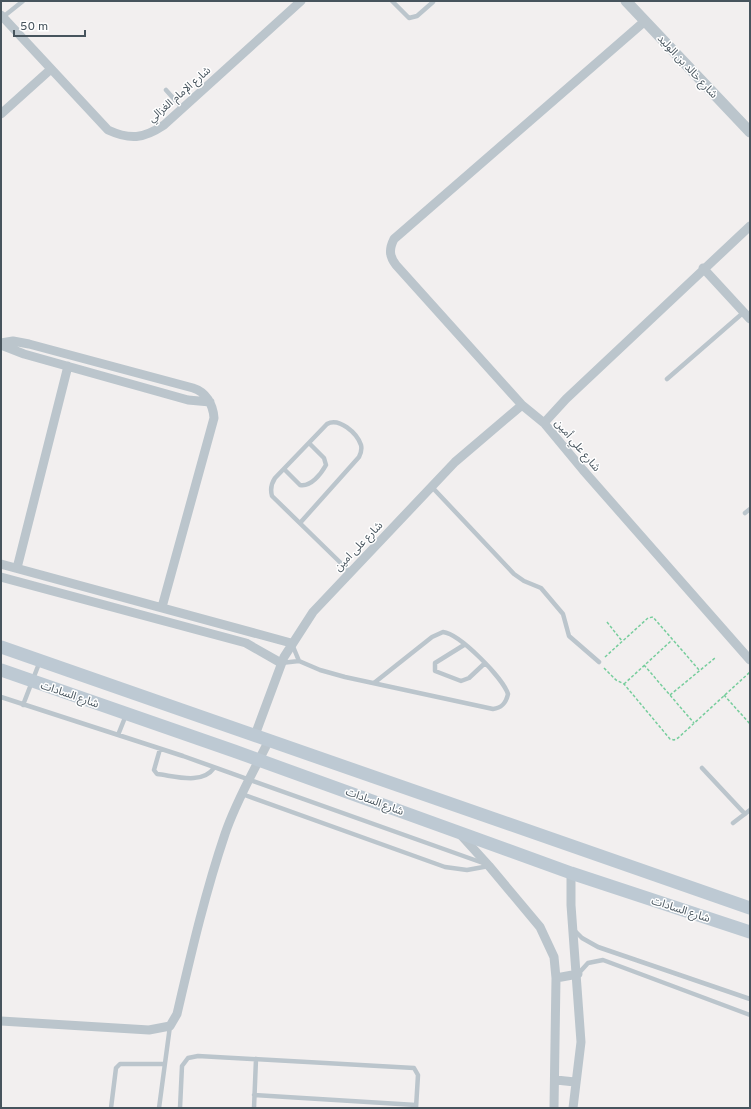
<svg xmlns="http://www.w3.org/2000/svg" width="751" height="1109" font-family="Overpass,'Noto Sans Arabic',sans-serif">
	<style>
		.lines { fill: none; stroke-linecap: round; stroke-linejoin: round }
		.path { stroke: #76cd9c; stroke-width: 1.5; stroke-dasharray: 3 2; stroke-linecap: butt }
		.service { stroke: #bbc5cc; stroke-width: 4.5 }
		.minor { stroke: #bbc5cc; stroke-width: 9 }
		.tertiary { stroke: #bbc5cc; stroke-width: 11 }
		.secondary { stroke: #bdc9d3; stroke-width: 13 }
		.labels { text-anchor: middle; stroke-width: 3; stroke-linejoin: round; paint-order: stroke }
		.street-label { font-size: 11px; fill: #47545d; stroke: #fff }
	</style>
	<rect width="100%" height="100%" fill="#f2efef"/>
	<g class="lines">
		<path class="path" d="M607,622L622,641
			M605,657L648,618L653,617L700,671
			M644,665L694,723
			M604,668L616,680L624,684L670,739L674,740L678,738L750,672
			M624,684L672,640
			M670,695L715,658
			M724,695L750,724"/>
		<path class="service" d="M392,1L409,18L417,16L433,2
			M3,17L23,1
			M166,90L182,108
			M667,379L744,312
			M284,469L300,485C311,487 321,474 326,465L324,458L309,443
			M431,486L514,574L524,581L541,588L563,614L569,636L599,662
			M745,513L750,509
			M300,523L359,457C361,453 362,449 361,445C357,433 339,417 327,424L275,478C271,484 270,489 272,496L350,572
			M292,644L299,661
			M464,645L435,663V671L461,681L469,678L485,663
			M281,663L299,661L320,670L345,677L493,709C502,708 506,703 508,694C503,678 460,634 443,632L432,637L374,683
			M1,697L183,756L483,863
			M23,705L40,661
			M118,735L126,715
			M160,749L154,770L157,774C175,776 202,785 214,768
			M702,768L745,814
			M242,794L445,867L467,870L489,866
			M733,823L750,810
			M574,930L582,938L598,947L750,999
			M578,974L588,963L603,960L750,1015
			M254,1095L416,1105
			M111,1108L116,1068L120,1064H164
			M159,1108L170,1026
			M180,1108L182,1066L188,1058L198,1056L414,1068L418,1075L416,1108
			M254,1108L256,1059"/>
		<path class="minor" d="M1,15L108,130C130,140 143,139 164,125L301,1
			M1,114L51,69
			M750,226L566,399L544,423L583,470L750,660
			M703,268L750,319
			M1,343L13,341L29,344L193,388C206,392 213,404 214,418L162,607
			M1,345L24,354L188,400L210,402
			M544,423L522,405L396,265C389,256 389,249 394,239L645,21
			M1,564L291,643
			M17,568L68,366
			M1,577L246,643L281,663
			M255,735L284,657L313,612L455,462L522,405
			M460,834L489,866L540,927L554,957L556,978L554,1108
			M571,873V905L581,1042L573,1108
			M556,978L578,974
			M1,1021L149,1030L170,1026L177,1014C191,954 205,893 225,834C236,801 254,771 269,740
			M556,1080L575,1082"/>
		<path class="tertiary" d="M626,1L750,132"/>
		<path class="secondary" d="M1,647L750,908
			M1,670L234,751L571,873L750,932"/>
	</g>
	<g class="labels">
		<g class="street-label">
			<text transform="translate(688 66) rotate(47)" y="4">شارع خالد بن الوليد</text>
			<text transform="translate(179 94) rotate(-41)" y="4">شارع الإمام الغزالي</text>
			<text transform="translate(578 445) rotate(50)" y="4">شارع علي أمين</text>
			<text transform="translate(358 546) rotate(-46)" y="4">شارع على امين</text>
			<text transform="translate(70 694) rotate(19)" y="4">شارع السادات</text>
			<text transform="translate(375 801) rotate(20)" y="4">شارع السادات</text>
			<text transform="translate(681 909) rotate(18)" y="4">شارع السادات</text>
		</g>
	</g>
	<rect width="751" height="1109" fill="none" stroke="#47545d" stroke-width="4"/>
	<path d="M14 30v6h71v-6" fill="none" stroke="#47545d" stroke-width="2"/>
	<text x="20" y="30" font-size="12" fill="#47545d" stroke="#ffffff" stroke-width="3" paint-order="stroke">50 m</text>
</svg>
